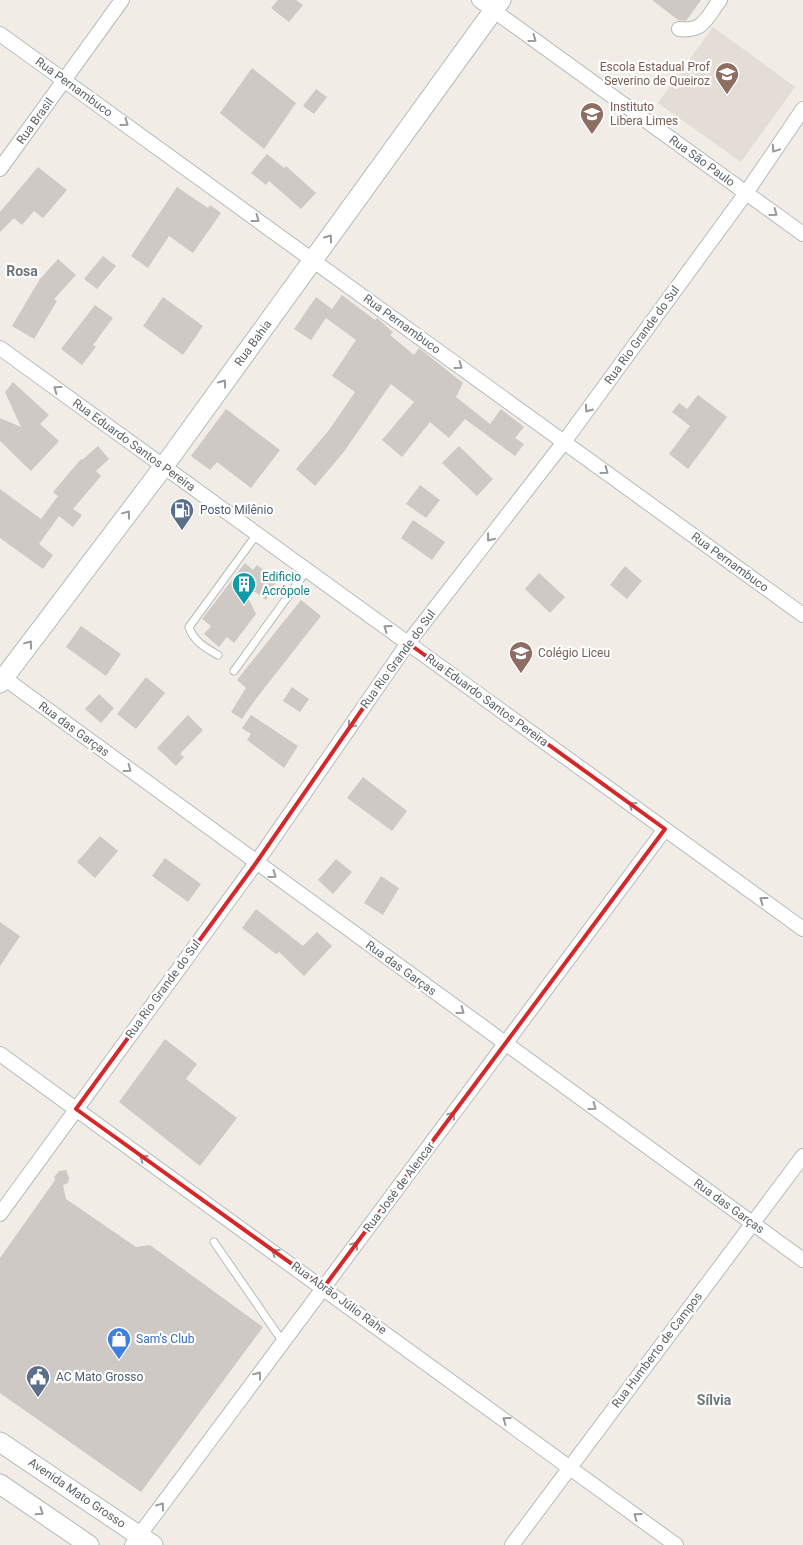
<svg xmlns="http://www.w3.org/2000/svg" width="803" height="1545" font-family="Roboto,sans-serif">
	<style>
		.education { fill: #e3ddd6 }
		.building { fill: #cec9c4 }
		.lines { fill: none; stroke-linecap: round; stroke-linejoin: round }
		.service-casing { stroke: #b6babd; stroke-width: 9 }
		.minor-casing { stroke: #b6babd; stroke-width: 16 }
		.secondary-casing { stroke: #b4babe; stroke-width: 21 }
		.service { stroke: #fff; stroke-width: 7 }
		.minor { stroke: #fff; stroke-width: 14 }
		.secondary { stroke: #fff; stroke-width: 19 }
		.oneway { stroke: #969a9c }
		.marked { fill: none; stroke: #d62828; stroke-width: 4; stroke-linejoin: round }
		.labels { text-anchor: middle; stroke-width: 4.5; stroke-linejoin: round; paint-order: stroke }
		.education-label { font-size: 12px; fill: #785e54; stroke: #fff; text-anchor: start }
		.street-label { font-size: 12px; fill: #5d6367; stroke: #fff }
		.service-label { font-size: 12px; fill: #4e5e75; stroke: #fff; text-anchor: start }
		.culture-label { font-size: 12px; fill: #0d838f; stroke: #fff; text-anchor: start }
		.shop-label { font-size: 12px; fill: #366cbe; stroke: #fff; text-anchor: start }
		.neighbourhood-label { font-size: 14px; font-weight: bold; fill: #6e7679; stroke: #fff }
	</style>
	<rect width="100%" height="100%" fill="#f1ece5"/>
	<path class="education" d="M713,27L795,87L741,162L658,103Z"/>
	<path class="building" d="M278,0H296L303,5L289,22L271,8Z
		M652,0H701L686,21L678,20Z
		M252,68L296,103L264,149L220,113Z
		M316,89L327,97L314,114L303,106Z
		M267,154L284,168L286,166L316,193L301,209L269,181L266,185L251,173Z
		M38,167L67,190L43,218L34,211L22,225L14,218L0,232V212Z
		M177,187L208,208L210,205L221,213L193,253L169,236L148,268L131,256Z
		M103,256L116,266L97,289L84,279Z
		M58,259L76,275L54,299L57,301L34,339L12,326L40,279Z
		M342,295L375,320L377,318L393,332L390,335L414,355L419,348L463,383L456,397L490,424L501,409L524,427L515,438L524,444L515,456L465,419L449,438L430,422L402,457L382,440L414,402L391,384L343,453L315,486L296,469L329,430L355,392L332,376L356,340L326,318L311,340L294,329L316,297L332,309Z
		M163,297L203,326L183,355L143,326Z
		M95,305L113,318L93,345L96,347L82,365L61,349Z
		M13,382L49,415L40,424L59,441L31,471L0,441V418L21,427L5,392Z
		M698,395L727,417L688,469L669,454L690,426L672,412L679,403L687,409Z
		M226,409L280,450L251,488L217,462L210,470L191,456Z
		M98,446L109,459L96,471L101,476L73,509L82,515L73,527L59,516L39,544L53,555L43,569L0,538V489L41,519L58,496L53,492L81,459L82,460Z
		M459,446L493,479L477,496L442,463Z
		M420,485L440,500L426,518L406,504Z
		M413,520L445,542L432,560L401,538Z
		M245,563L253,570L257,565L277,580L266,600L240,581L256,614L234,643L227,637L219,647L204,634L211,626L202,619Z
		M625,566L642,581L627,599L610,585Z
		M539,573L565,597L550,613L525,589Z
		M301,600L321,616L255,700L242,719L231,712L246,688L237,680Z
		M81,626L121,654L106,676L66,647Z
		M146,677L165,693L136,729L117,714Z
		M292,687L309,699L300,712L283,701Z
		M99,694L114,708L101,723L85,709Z
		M188,715L203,730L180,754L184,757L176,766L157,748Z
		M251,715L298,746L284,768L247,740L251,734L242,728Z
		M363,777L407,811L392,831L347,798Z
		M100,836L118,851L95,878L77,862Z
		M165,858L201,884L188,902L152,876Z
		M336,859L352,872L333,894L318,880Z
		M381,876L399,888L383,915L364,903Z
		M256,909L303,946L317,932L332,946L304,976L279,952L276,954L242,928Z
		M0,922L20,936L0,966Z
		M165,1039L197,1064L186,1079L237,1118L200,1166L119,1102Z
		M66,1170L69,1178L68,1183L63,1185L66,1199L136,1247L150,1245L263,1327L141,1492L0,1393V1258L55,1180L54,1177L59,1171Z"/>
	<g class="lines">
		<g class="service-casing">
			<path id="service" d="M218,655C206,648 193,641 189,627L257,534
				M234,671L307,570
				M214,1242L283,1342"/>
		</g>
		<g class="minor-casing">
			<path id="minor" d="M479,0L803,234
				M679,29C704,32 706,18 720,0
				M0,34L803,615
				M0,169L122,0
				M0,348L803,929
				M0,675L803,1260
				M0,1054L676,1545
				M0,1214L256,863L408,643L564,442L746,193L803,109
				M132,1545L665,829
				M512,1545L803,1156"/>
		</g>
		<g class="secondary-casing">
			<path id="secondary" d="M0,683L164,466L501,0
				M0,1442L153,1545
				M0,1484L89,1545"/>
		</g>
		<use href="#service" class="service"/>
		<use href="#minor" class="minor"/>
		<use href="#secondary" class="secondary"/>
	</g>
	<defs><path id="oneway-chevron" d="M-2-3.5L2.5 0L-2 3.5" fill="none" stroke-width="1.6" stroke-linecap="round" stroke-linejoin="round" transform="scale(1.25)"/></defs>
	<g class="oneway">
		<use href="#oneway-chevron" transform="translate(533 39) rotate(36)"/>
		<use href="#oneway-chevron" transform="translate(125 123) rotate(36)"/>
		<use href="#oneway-chevron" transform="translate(775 149) rotate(124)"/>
		<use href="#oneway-chevron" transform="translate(774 213) rotate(36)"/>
		<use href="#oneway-chevron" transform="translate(256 219) rotate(36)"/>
		<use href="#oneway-chevron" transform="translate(329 238) rotate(-54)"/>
		<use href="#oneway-chevron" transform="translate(459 366) rotate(36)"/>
		<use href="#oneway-chevron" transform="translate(223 383) rotate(-54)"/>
		<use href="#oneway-chevron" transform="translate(57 389) rotate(-144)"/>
		<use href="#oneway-chevron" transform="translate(588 409) rotate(126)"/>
		<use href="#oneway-chevron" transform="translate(605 471) rotate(36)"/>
		<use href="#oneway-chevron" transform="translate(127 514) rotate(-53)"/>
		<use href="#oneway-chevron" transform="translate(490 538) rotate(128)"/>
		<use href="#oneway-chevron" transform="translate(387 628) rotate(-144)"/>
		<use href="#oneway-chevron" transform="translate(29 644) rotate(-53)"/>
		<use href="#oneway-chevron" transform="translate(351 725) rotate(125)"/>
		<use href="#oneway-chevron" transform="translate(128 769) rotate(36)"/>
		<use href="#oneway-chevron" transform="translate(632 805) rotate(-144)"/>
		<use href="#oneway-chevron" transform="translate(273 875) rotate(36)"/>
		<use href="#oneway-chevron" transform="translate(763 900) rotate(-144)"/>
		<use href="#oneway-chevron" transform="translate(461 1011) rotate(36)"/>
		<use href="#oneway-chevron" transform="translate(593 1107) rotate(36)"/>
		<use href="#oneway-chevron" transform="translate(452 1115) rotate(-53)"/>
		<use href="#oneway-chevron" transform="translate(143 1158) rotate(-144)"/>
		<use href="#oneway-chevron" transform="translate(355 1245) rotate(-53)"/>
		<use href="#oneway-chevron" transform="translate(275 1252) rotate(-144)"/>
		<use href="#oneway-chevron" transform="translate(258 1375) rotate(-53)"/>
		<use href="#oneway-chevron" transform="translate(506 1420) rotate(-144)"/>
		<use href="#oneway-chevron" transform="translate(161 1506) rotate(-53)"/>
		<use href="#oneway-chevron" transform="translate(40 1512) rotate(34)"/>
		<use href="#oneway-chevron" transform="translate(637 1516) rotate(-144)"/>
	</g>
	<path class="marked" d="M408,643L665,829L324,1287L76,1109L256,863Z"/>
	<defs>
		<g id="school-pin" transform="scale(1.25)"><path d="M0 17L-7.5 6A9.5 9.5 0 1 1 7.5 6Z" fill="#8d6e63" stroke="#fff"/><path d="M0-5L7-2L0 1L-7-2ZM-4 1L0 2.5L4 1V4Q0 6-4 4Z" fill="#fff"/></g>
		<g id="fuel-pin" transform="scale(1.25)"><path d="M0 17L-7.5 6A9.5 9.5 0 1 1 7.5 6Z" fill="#5c6f8a" stroke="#fff"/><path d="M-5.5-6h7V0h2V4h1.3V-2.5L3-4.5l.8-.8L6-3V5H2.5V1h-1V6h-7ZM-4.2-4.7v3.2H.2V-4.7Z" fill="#fff"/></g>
		<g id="building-pin" transform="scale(1.25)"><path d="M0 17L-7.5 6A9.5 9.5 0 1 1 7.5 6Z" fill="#0f9aa8" stroke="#fff"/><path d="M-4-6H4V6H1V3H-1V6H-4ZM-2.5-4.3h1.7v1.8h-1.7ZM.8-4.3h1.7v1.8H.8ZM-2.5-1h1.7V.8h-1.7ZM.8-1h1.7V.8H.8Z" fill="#fff"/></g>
		<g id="shop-pin" transform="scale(1.25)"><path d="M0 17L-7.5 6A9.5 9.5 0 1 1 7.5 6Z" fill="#3f7fe0" stroke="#fff"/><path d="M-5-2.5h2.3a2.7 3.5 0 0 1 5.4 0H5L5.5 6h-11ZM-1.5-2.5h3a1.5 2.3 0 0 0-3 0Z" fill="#fff"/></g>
		<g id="civic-pin" transform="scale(1.25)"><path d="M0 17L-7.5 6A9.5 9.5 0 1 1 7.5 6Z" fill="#5c6f8a" stroke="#fff"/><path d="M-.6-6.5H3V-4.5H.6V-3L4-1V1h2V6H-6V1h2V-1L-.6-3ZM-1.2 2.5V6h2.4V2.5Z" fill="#fff"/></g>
	</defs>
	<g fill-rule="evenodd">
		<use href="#school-pin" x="727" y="74"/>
		<use href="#school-pin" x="592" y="114"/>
		<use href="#fuel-pin" x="182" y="510"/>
		<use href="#building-pin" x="244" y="584"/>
		<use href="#school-pin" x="521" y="653"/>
		<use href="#shop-pin" x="119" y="1339"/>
		<use href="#civic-pin" x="38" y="1377"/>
	</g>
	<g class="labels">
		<g class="education-label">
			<text x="710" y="71" text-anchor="end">Escola Estadual Prof<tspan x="710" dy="14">Severino de Queiroz</tspan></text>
			<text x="610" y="111">Instituto<tspan x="610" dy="14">Libera Limes</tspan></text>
			<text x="538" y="657">Colégio Liceu</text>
		</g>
		<g class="street-label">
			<text transform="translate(74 87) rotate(36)" y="4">Rua Pernambuco</text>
			<text transform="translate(35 121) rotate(-54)" y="4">Rua Brasil</text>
			<text transform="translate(702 161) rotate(36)" y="4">Rua São Paulo</text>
			<text transform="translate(402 324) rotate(36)" y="4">Rua Pernambuco</text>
			<text transform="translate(642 335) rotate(-54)" y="4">Rua Rio Grande do Sul</text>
			<text transform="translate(253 343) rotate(-54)" y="4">Rua Bahia</text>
			<text transform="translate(134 445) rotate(36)" y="4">Rua Eduardo Santos Pereira</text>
			<text transform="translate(730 562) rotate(36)" y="4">Rua Pernambuco</text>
			<text transform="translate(398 659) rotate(-54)" y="4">Rua Rio Grande do Sul</text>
			<text transform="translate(487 700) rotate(36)" y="4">Rua Eduardo Santos Pereira</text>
			<text transform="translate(74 729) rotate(36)" y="4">Rua das Garças</text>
			<text transform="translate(401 968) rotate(36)" y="4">Rua das Garças</text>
			<text transform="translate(163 989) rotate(-54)" y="4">Rua Rio Grande do Sul</text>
			<text transform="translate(399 1187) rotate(-53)" y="4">Rua José de Alencar</text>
			<text transform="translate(729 1206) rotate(36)" y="4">Rua das Garças</text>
			<text transform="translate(339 1298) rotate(36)" y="4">Rua Abrão Júlio Rahe</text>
			<text transform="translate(657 1350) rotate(-53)" y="4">Rua Humberto de Campos</text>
			<text transform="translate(77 1493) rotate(34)" y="4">Avenida Mato Grosso</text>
		</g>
		<g class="service-label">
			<text x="200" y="514">Posto Milênio</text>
			<text x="56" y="1381">AC Mato Grosso</text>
		</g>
		<g class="culture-label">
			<text x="262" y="581">Edificio<tspan x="262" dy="14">Acrópole</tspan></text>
		</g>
		<g class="shop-label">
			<text x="136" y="1343">Sam's Club</text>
		</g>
		<g class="neighbourhood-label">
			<text x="22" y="276">Rosa</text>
			<text x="714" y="1405">Sílvia</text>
		</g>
	</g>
</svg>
